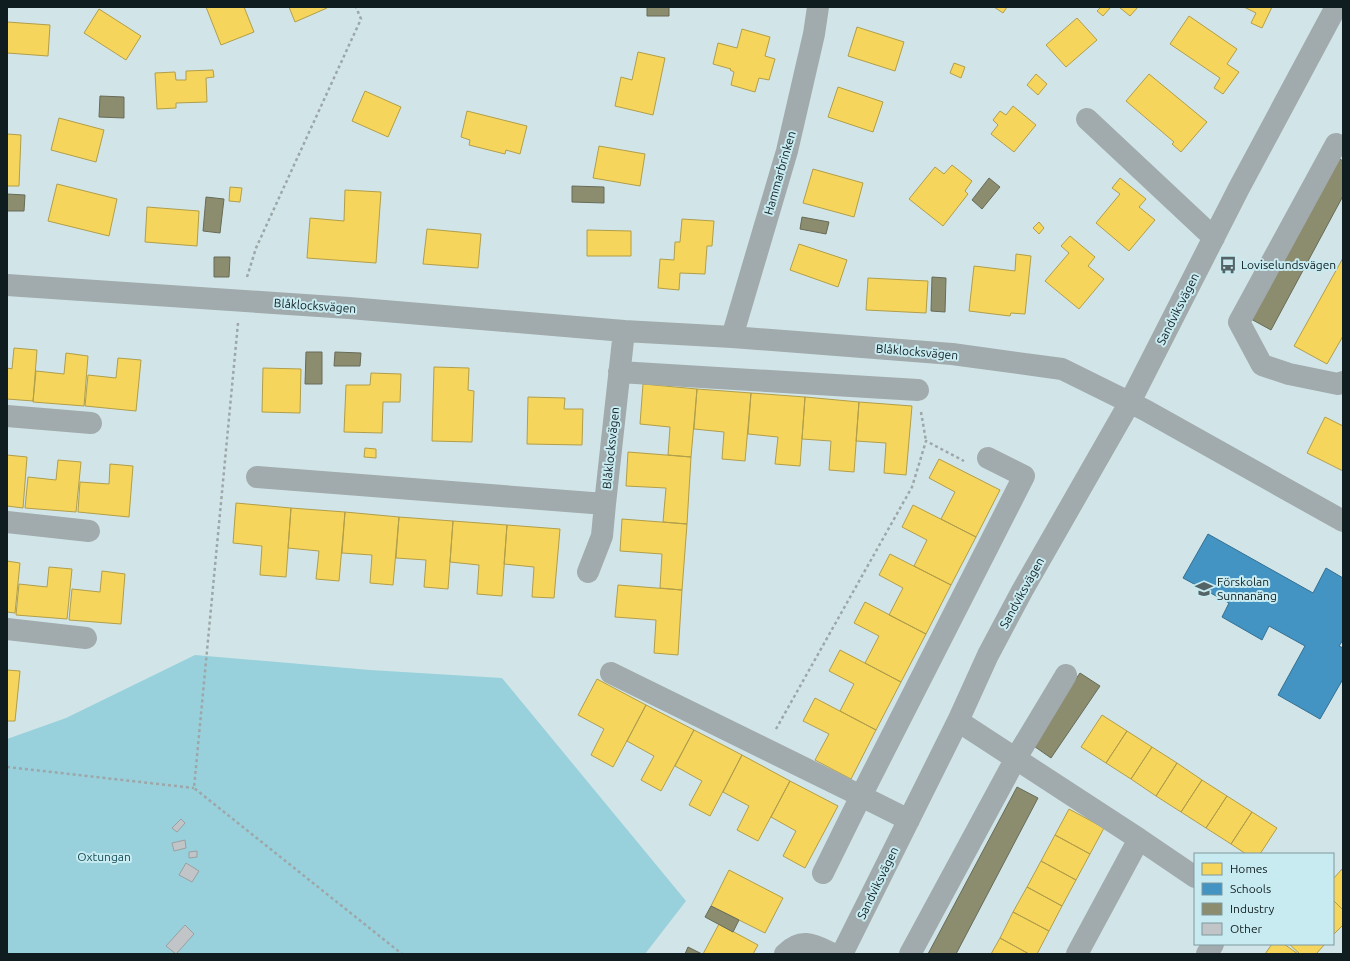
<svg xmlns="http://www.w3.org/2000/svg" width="1350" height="961" font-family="Ubuntu,sans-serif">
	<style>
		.green { fill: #98d1dc }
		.homes { fill: #f6d55c; stroke: #b19e4a }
		.schools { fill: #4393c3; stroke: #347092 }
		.industry { fill: #8c8c6e; stroke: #676b57 }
		.building { fill: #c2c5c8; stroke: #9b9fa2 }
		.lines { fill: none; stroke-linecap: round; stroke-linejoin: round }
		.path { stroke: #9da7a9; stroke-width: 2.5; stroke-dasharray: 3 3; stroke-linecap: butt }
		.minor { stroke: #a1aaac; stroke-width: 22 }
		.labels { text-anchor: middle; stroke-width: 4; stroke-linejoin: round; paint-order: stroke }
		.street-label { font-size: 12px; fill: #101d20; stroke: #c8ebf1 }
		.poi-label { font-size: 12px; fill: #101d20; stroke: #c8ebf1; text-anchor: start }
		.park-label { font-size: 12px; fill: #164e57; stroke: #c8ebf1 }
	</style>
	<rect width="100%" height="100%" fill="#d1e5e8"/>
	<path class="green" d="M195,655L370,670L502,678L686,901L645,954H7V739L66,718Z"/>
	<path class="homes" d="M206,7H244L254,32L221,45Z
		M289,7H326L327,8L295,22Z
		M994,7H1007L1003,13Z
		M1101,7H1111L1103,16L1097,11Z
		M1119,7H1138L1130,16Z
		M1244,7H1272L1262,28L1251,23L1256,13Z
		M99,9L141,36L126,60L84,33Z
		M1189,16L1237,49L1227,64L1239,72L1223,94L1214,88L1220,78L1170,44Z
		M1077,18L1097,40L1066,67L1046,45Z
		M7,22L50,25L48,56L7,53Z
		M857,27L904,42L895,71L848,56Z
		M742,29L770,37L765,56L775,59L769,80L759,78L755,92L731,85L734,72L730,70L731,69L713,64L718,43L737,48Z
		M638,52L665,58L653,115L615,106L621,77L632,80Z
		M954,63L965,67L961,78L950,73Z
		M213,70L214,77L206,78L207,102L176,103V108L157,109L155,73L175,72L176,80H186V71Z
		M1036,74L1047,84L1038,95L1027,85Z
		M1149,74L1207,122L1181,152L1172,144L1174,142L1126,101Z
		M838,87L883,102L873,132L828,117Z
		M365,91L401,107L388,137L352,121Z
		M1013,106L1036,125L1014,152L991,134L998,125L993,120L1000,111L1006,115Z
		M467,111L527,126L520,154L506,150L505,154L469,145L470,140L461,137Z
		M59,118L104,130L96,162L51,150Z
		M7,134L21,135L19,186H7Z
		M599,146L645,154L640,186L593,178Z
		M952,165L972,181L965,191L968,194L943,226L909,199L935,167L944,174Z
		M813,169L863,183L854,217L803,203Z
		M1120,178L1146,199L1139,207L1155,220L1129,251L1096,223L1120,194L1112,188Z
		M57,184L117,199L109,236L48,221Z
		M230,187L242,188L240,202L229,201Z
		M345,190L381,192L376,263L307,258L310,218L344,221Z
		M147,207L199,211L197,246L145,242Z
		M682,219L714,221L712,246H707L705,274L680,273L679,290L658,288L660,259L674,260L675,242H680Z
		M1039,222L1044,228L1039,234L1033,228Z
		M427,229L481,234L478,268L423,264Z
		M587,230L631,231V256H587Z
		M1070,236L1095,257L1088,266L1104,279L1079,309L1045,281L1069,253L1061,246Z
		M799,244L847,260L838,287L790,270Z
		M1016,254L1031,256L1025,314L1011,313L1010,316L969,311L974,266L1015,271Z
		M1343,258V336L1327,364L1294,346Z
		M868,278L928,281L926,313L866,310Z
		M14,348L37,350L33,401L7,399V368L12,369Z
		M66,353L88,356L84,406L33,402L36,371L64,374Z
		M118,358L141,360L136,411L85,406L88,375L116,378Z
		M434,367L469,368L468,390L474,391L472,442L432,441Z
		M263,368L301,369L300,413L262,412Z
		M371,373L401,374L400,402H383L382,433L344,432L346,385H370Z
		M643,384L697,389L691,457L668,455L670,427L640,424Z
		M697,389L751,393L745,461L722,459L724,432L694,429Z
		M751,393L805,397L800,466L775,464L778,437L748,434Z
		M528,397L565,398L564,409H583L582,445L527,444Z
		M805,397L859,402L854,472L829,470L831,441L802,439Z
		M859,402L912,406L906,475L884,473L886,443L856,441Z
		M1325,417L1343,426V471L1307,453Z
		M365,448L376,449V458L364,457Z
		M628,452L691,457L687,524L663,522L666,488L626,486Z
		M7,455L27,457L23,508L7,506Z
		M939,459L1000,490L976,537L941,519L955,492L929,478Z
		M58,460L81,462L76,512L25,508L28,477L56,480Z
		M110,464L133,466L129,517L78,512L80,482L109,484Z
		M236,503L291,508L286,577L260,575L262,546L233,543Z
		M913,505L976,537L951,585L914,566L927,540L902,527Z
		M291,508L345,512L339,581L316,579L319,551L288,548Z
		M345,512L399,517L393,585L370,583L372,555L342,553Z
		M399,517L453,521L448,589L424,587L426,560L396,558Z
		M622,519L687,524L682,590L660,588L662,554L620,551Z
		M453,521L507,525L502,596L477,594L479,565L450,562Z
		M507,525L560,529L554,598L532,597L534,567L504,564Z
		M890,554L951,585L926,634L889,615L903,588L879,575Z
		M7,561L20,563L15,613L7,612Z
		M49,567L72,569L67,619L16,615L19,584L47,587Z
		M102,571L125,574L121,624L69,620L72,589L100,592Z
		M618,585L682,590L678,655L654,653L656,620L615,617Z
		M865,602L926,634L901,682L865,663L879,636L854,623Z
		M840,650L901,682L876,730L840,711L854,684L829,671Z
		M7,670L20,671L15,721H7Z
		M597,679L646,705L613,767L591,755L604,729L578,715Z
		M815,698L876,730L851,779L815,760L829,734L803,721Z
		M646,705L694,730L661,791L641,780L654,756L627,741Z
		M1102,715L1127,731L1106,763L1081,747Z
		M694,730L742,755L710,816L689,805L702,781L675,766Z
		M1127,731L1152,747L1131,779L1106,763Z
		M1152,747L1177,763L1156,796L1131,779Z
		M742,755L790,781L758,841L737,830L749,806L723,792Z
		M1177,763L1202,780L1181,812L1156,796Z
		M1202,780L1227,796L1206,828L1181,812Z
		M790,781L838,806L805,868L783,856L796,831L771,817Z
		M1227,796L1252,812L1231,844L1206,828Z
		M1069,809L1104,828L1090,854L1055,835Z
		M1252,812L1277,828L1260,854H1246L1231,844Z
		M1055,835L1090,854L1076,880L1041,861Z
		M1041,861L1076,880L1062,906L1027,887Z
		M1343,868V910L1333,900V879Z
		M729,870L783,898L765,933L711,906Z
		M1027,887L1062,906L1049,931L1013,912Z
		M1333,900L1343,910V925L1333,935Z
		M1013,912L1049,931L1037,954H1029L1000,938Z
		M719,924L758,945L753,954H703Z
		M1000,938L1029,954H991Z
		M1272,944H1284L1298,954H1265Z
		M1289,944H1325L1316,954H1300Z"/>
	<path class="schools" d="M1208,534L1313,593L1326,568L1343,578V640L1339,646L1343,648V679L1320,719L1278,695L1305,646L1269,626L1262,640L1222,617L1229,603L1183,578Z"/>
	<path class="industry" d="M647,7H669V16H647Z
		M100,96L124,97V118L99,117Z
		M1338,158L1343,161V196L1271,330L1251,319Z
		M989,178L1000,187L982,209L972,200Z
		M572,186L604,187V203L572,202Z
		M7,194L25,195L24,211H7Z
		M206,197L224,199L220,233L203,231Z
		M802,217L829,222L826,234L800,229Z
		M214,257H230L229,277H214Z
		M932,277L946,278L945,312L931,311Z
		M306,352H322V384H305Z
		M335,352L361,353L360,366H334Z
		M1080,673L1100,686L1051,758L1031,744Z
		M1017,787L1038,798L956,954H928Z
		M711,906L739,920L733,932L705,917Z
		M688,947L702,954H685Z"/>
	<path class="building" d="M181,819L185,823L177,832L172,828Z
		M185,840L186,848L174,851L172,843Z
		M197,851V857L189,858V852Z
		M186,863L199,871L192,882L179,875Z
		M185,925L194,934L176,954L166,946Z"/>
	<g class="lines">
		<path class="path" d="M247,277L256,248L361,19L356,7
			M238,323L194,788L402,954
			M921,412L926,441
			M776,729L912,487L926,441L964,461
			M7,767L194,788"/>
		<path class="minor" d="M1087,119L1214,238
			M1336,144L1239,322L1262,365L1289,374L1338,384L1343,382
			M7,285L349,308L624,331L732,337L952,354L1062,369L1145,410L1343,521
			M732,337L787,151L814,34L818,7
			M619,372L918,390
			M7,416L91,423
			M257,477L605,504L624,331
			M7,522L89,531
			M588,572L602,536L605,504
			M7,629L86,638
			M611,673L861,796L823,873
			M958,721L1139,839L1077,954
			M909,820L861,796L1024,476L988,458
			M1139,839L1195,877
			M785,954C802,937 814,945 833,954
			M842,954L958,721L988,655L1022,591L1130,402L1239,188L1336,7
			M910,954L1016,758L1066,675
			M1207,954L1213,944"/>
	</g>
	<defs>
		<g id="bus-bare" transform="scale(1.38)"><path d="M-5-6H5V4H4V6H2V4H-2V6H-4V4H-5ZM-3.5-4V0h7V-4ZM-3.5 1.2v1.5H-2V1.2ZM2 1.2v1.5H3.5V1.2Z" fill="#546366" stroke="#c8ebf1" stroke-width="2.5" paint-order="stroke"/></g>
		<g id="school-bare" transform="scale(1.38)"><path d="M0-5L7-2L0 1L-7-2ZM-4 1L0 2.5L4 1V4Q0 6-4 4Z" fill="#546366" stroke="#c8ebf1" stroke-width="2.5" paint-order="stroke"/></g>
	</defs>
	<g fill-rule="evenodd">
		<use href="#bus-bare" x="1228" y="265"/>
		<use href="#school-bare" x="1204" y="589"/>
	</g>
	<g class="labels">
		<g class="street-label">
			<text transform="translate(780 173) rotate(-74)" y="4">Hammarbrinken</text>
			<text transform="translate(315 306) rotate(4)" y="4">Blåklocksvägen</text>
			<text transform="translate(1178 309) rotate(-63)" y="4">Sandviksvägen</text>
			<text transform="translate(917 352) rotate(5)" y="4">Blåklocksvägen</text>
			<text transform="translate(611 448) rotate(-84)" y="4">Blåklocksvägen</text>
			<text transform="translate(1022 593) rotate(-61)" y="4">Sandviksvägen</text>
			<text transform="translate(878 883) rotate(-64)" y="4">Sandviksvägen</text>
		</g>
		<g class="poi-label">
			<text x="1241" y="269">Loviselundsvägen</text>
			<text x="1217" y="586">Förskolan<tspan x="1217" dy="14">Sunnanäng</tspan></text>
		</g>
		<g class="park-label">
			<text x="104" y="861">Oxtungan</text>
		</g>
	</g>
	<rect width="1350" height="961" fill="none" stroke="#101d20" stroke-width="16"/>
	<rect x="1194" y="853" width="140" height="92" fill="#c8ebf1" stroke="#7e999d"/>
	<rect x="1202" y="863" width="20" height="12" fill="#f6d55c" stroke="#7e999d"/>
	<text x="1230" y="873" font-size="12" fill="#101d20">Homes</text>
	<rect x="1202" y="883" width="20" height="12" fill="#4393c3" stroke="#7e999d"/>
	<text x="1230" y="893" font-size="12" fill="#101d20">Schools</text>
	<rect x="1202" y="903" width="20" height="12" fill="#8c8c6e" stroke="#7e999d"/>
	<text x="1230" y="913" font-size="12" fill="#101d20">Industry</text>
	<rect x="1202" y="923" width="20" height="12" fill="#c2c5c8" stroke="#7e999d"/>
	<text x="1230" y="933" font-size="12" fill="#101d20">Other</text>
</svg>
